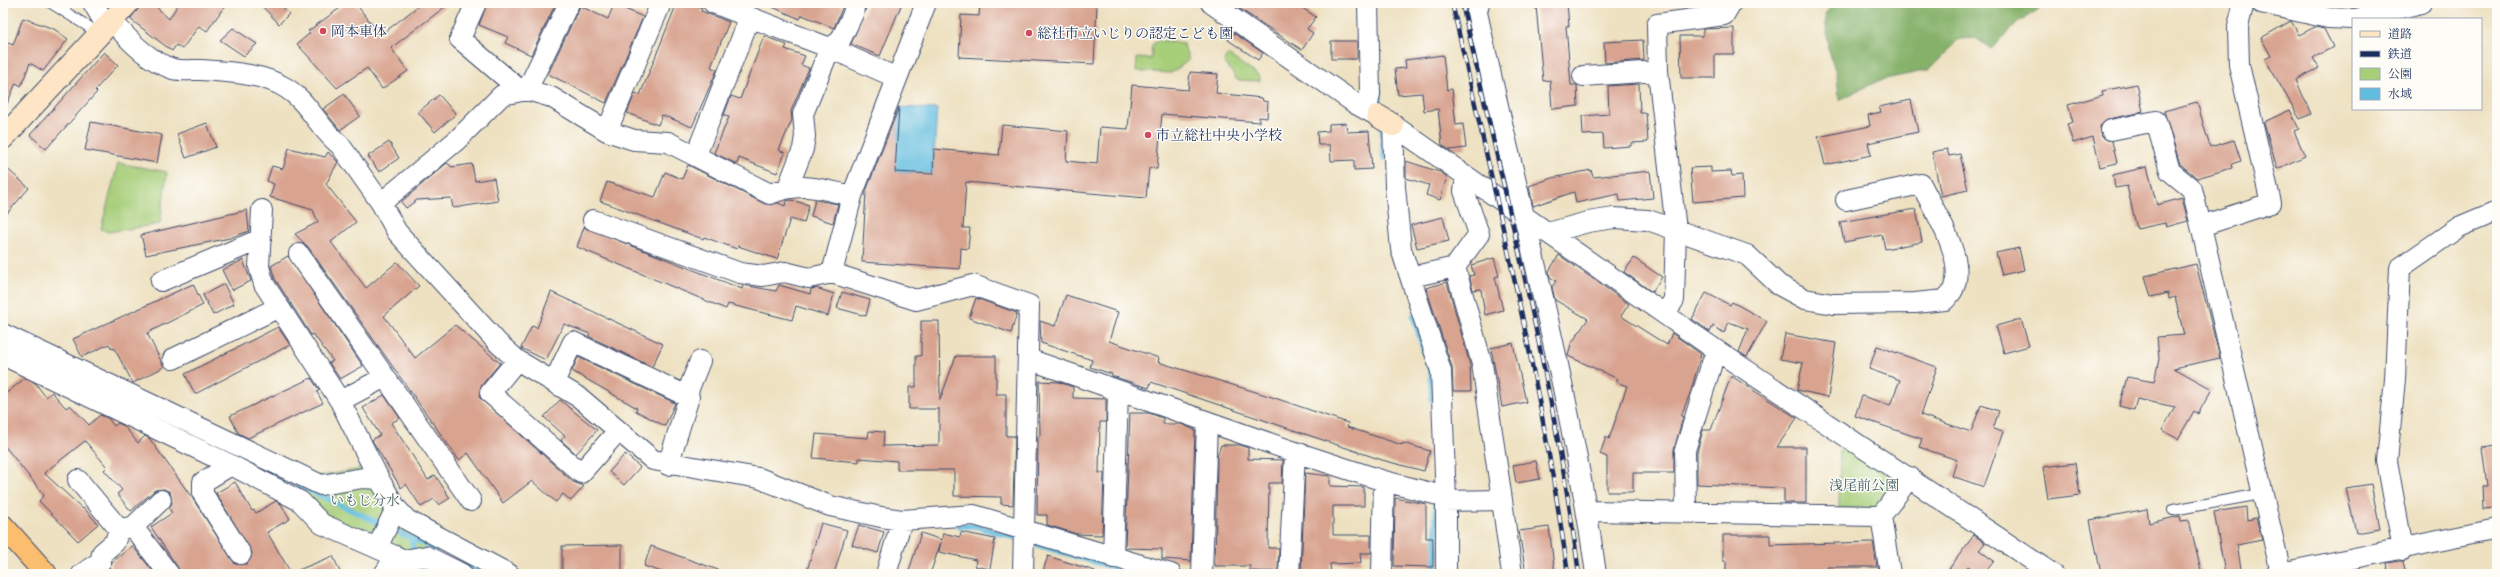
<svg xmlns="http://www.w3.org/2000/svg" width="2500" height="577" font-family="'IM FELL DW Pica','Noto Serif JP',serif">
	<style>
		.green { fill: #a7ce79; stroke: #617e6c }
		.forest { fill: #85b169; stroke: #507064 }
		.water { fill: #61bddf; stroke: #3e769e }
		.lines { fill: none; stroke-linecap: round; stroke-linejoin: round }
		.stream { stroke: #61bddf; stroke-width: 5.5 }
		.building { fill: #d8a38f }
		.lane-casing { stroke: #3b4a6d; stroke-width: 12 }
		.street-casing { stroke: #3b4a6d; stroke-width: 22 }
		.secondary-casing { stroke: #3b4a6d; stroke-width: 24 }
		.highway-casing { stroke: #3b4a6d; stroke-width: 24 }
		.lane { stroke: #fff; stroke-width: 10 }
		.street { stroke: #fff; stroke-width: 20 }
		.secondary { stroke: #fde5c5; stroke-width: 22 }
		.highway { stroke: #fbbd6e; stroke-width: 22 }
		.rail-casing { stroke: #1b2f5e; stroke-width: 4.5 }
		.rail { stroke: #fdfcf7; stroke-width: 3; stroke-dasharray: 9; stroke-linecap: butt }
		.poi-dot { fill: #d1495b; stroke: #fdfcf7; stroke-width: 1.5 }
		.labels { text-anchor: middle; stroke-width: 3; stroke-linejoin: round; paint-order: stroke }
		.poi-label { font-size: 14px; fill: #1b2f5e; stroke: #fdfcf7; text-anchor: start }
		.park-label { font-size: 14px; fill: #455f66; stroke: #fdfcf7 }
	</style>
	<rect width="100%" height="100%" fill="#fdfcf7"/>
	<filter id="ink" filterUnits="userSpaceOnUse"><feTurbulence type="fractalNoise" baseFrequency=".025" numOctaves="2"/><feDisplacementMap in="SourceGraphic" scale="8" xChannelSelector="R" yChannelSelector="G"/><feConvolveMatrix kernelMatrix="1 2 1 2 8 2 1 2 1" color-interpolation-filters="sRGB"/></filter>
	<filter id="wash" filterUnits="userSpaceOnUse"><feTurbulence type="fractalNoise" baseFrequency=".012" numOctaves="4" result="noise"/><feDisplacementMap in="SourceGraphic" scale="16" xChannelSelector="R" yChannelSelector="G"/><feGaussianBlur stdDeviation="0.9" result="paint"/><feColorMatrix in="noise" values="0 0 0 0 0 0 0 0 0 0 0 0 0 0 0 0 0 1.4 0 .05"/><feComposite in="paint" operator="in"/></filter>
	<g filter="url(#wash)">
		<rect width="100%" height="100%" fill="#eee1c1"/>
		<path class="green" d="M1158,40L1183,44L1189,60L1171,73L1136,71L1137,58L1151,59L1152,45Z
			M1228,55L1258,75L1260,81L1237,80L1224,61Z
			M118,163L167,172L160,224L108,232L101,229Z
			M1840,442L1890,475C1896,490 1886,498 1876,509L1839,508Z
			M377,459L407,508L443,530L434,552H408L328,517L296,494L306,478L355,470Z"/>
		<path class="forest" d="M1834,3H2049L2021,20L1991,49L1976,38L1959,39L1929,70L1880,80L1839,100L1837,76L1828,48L1825,14Z"/>
		<path class="water" d="M899,107L937,109L933,174L882,171L883,147L896,148Z"/>
		<g class="lines">
			<path class="stream" d="M1379,89L1381,113
				M1382,125L1384,158
				M1413,316L1431,374L1432,400
				M209,443L436,550
				M1436,499V574
				M959,526H975L1020,539
				M411,538L418,574
				M1028,542L1135,574
				M461,563L483,574"/>
		</g>
		<g id="blocks">
			<path class="building" d="M143,3H152L169,19L179,3H227L207,31L199,26L182,49L176,45L172,51L130,19Z
				M259,3H279L289,14L279,24Z
				M347,3H355L381,35L422,3H450L391,48L408,71L382,89L367,68L337,88L297,44L310,33L308,31Z
				M487,3H556L531,55L505,43L508,37L479,25Z
				M677,3H690L702,8L701,11L729,22L711,67L717,70L692,127L662,115L658,125L627,113L635,93L640,95Z
				M763,3H836L843,6L834,28L802,15L800,19Z
				M868,3H902L880,56L851,44Z
				M980,3L1097,5L1094,64L959,57L961,15L979,16Z
				M1231,3H1295L1316,17L1307,29L1313,33L1302,50Z
				M1567,3L1569,26H1566L1571,85H1577L1578,106L1552,109L1550,80L1543,81L1536,6Z
				M614,4L643,17L606,103L548,74L580,6L608,19Z
				M23,18L54,29L68,39L43,71L30,63L21,86L16,83L3,113V41L13,45Z
				M2291,21L2299,35L2315,27L2324,29L2333,47L2313,58L2319,68L2296,80L2311,114L2300,119L2265,59L2271,56L2261,38Z
				M233,28L257,44L244,56L220,40Z
				M1734,28V54H1715V78H1681L1680,36H1703V29Z
				M1234,33L1263,53L1258,60L1228,40Z
				M764,36L787,45L785,49L805,56L801,65L809,68L791,111L792,120L779,150L785,153L777,173L739,158L737,164L714,153L729,117L724,115L731,96L740,99Z
				M1643,40L1644,60L1605,63L1604,42Z
				M1331,41H1357V59H1331Z
				M104,52L118,65L95,90L97,92L46,149L30,135Z
				M1443,55L1447,90L1452,89L1456,125L1463,124L1466,148L1449,150L1442,145L1438,109L1424,111L1422,93L1398,95L1395,69L1406,68L1405,60Z
				M1190,72L1218,74L1216,93L1262,98L1263,101L1268,102L1267,118L1259,117V122L1162,114L1157,169L1149,168L1146,198L966,182L963,228H970L968,249L961,248L960,269L862,262L866,191L899,107L895,172L933,174L934,149L999,155L1002,125L1068,131L1066,161L1097,164L1100,127L1128,129L1132,85L1188,90Z
				M1639,84L1640,113H1646L1648,142L1631,143V146L1604,148L1603,134L1583,135L1582,116L1609,114L1608,86Z
				M2137,84L2143,112L2109,119L2100,126L2102,137L2112,141L2117,163L2100,167L2093,137L2073,143L2067,124L2073,122L2068,105L2103,95L2102,91Z
				M344,94L360,116L340,130L323,109Z
				M439,95L456,114L435,132L418,112Z
				M1911,100L1918,132L1868,143L1871,155L1825,165L1818,137L1870,126L1868,115L1881,112L1879,107Z
				M2197,102L2210,147L2234,140L2241,161L2231,164L2232,168L2197,178L2180,164L2164,111Z
				M2290,110L2299,129L2294,131L2305,156L2277,169L2264,122Z
				M91,122L162,135L157,163L85,150Z
				M207,123L216,147L186,158L177,134Z
				M1346,123L1347,132L1369,131L1372,169L1354,170V160L1331,161L1330,145H1318L1317,132L1329,131V124Z
				M389,142L399,158L379,172L368,156Z
				M289,148L325,157L328,152L338,162L326,184L356,222L331,242L366,288L397,262L419,286L384,316L415,358L455,325L500,363L481,386L479,397L573,482L584,486L571,501L563,494L556,502L532,481L503,503L468,453L459,460L308,247L295,234L318,222L313,210L270,197L274,184L267,181L272,166L283,169Z
				M1947,149L1949,156L1960,154L1968,190L1941,196L1932,152Z
				M1406,161L1440,172L1447,177L1440,200L1426,195L1429,185L1406,178Z
				M447,163L452,167L472,164L475,181L494,178L498,201L453,208L451,198L417,200L406,208L401,202Z
				M3,165L29,188L3,218Z
				M688,165L765,204L778,203L785,206L786,201L791,200L809,205L804,223L790,219L777,259L738,246L737,249L704,237L703,239L600,201L607,182L655,197L665,172L682,179Z
				M1711,167V172L1731,171L1732,176L1742,175L1743,198L1693,202L1690,168Z
				M2147,167L2157,205L2182,198L2188,221L2166,227L2165,223L2137,229L2127,186L2115,188L2113,175Z
				M1591,170L1593,177L1650,171L1653,198L1620,201L1619,194L1576,203L1574,192L1533,206L1529,186L1552,178Z
				M815,200L838,204L833,223L811,216Z
				M1916,209L1922,242L1885,249L1882,235L1844,242L1840,222Z
				M247,210L249,231L230,238L146,255L141,235Z
				M1443,217L1449,241L1417,248L1411,225Z
				M584,227L742,289L743,285L776,291L779,285L810,294L811,289L816,288L834,294L828,316L796,306L792,320L728,304L726,309L577,247Z
				M2019,248L2024,270L2002,275L1996,253Z
				M1559,255L1629,304L1621,316L1667,345L1672,333L1701,354L1691,391L1681,416L1683,417L1674,450V473H1633V492H1607V457L1600,454L1606,437L1609,439L1627,386L1616,382L1618,379L1568,356L1571,344L1588,319L1555,300L1552,287L1556,281L1550,277L1549,271Z
				M288,256L363,366L340,379L329,363L333,361L313,334L311,335L275,279L271,266Z
				M1494,258L1499,276L1495,277L1503,310L1485,315L1481,289L1473,290L1469,276L1474,275L1471,265Z
				M1634,258L1662,277L1652,292L1624,272Z
				M243,260L251,281L232,290L222,270Z
				M2196,264L2220,358L2174,368L2212,389L2198,414L2194,411L2178,439L2162,430L2175,407L2137,399L2134,410L2119,406L2127,377L2154,382L2159,359L2157,337L2184,335L2175,297L2169,299L2168,293L2151,297L2145,276Z
				M1447,282L1470,365L1471,391H1453L1452,367L1426,288Z
				M193,284L203,305L147,333L164,367L133,383L114,348L112,349L109,344L82,357L73,339Z
				M224,284L234,304L213,315L203,295Z
				M551,292L663,344L652,367L588,336L590,334L564,324L546,360L521,348L532,326L537,328Z
				M842,292L870,300L866,316L837,308Z
				M1706,293L1730,305L1732,302L1767,321L1747,357L1739,352L1748,329L1729,322L1724,333L1713,326L1710,332L1692,319Z
				M1066,295L1118,312L1109,341L1159,358L1158,362L1272,397L1348,423L1347,427L1402,445L1403,443L1430,451L1424,471L1382,460L1151,382L1149,388L1112,376V374L1090,367L1092,360L1041,343L1040,321L1055,326Z
				M976,298L1017,313L1011,333L969,318Z
				M2021,319L2029,346L2004,353L1996,326Z
				M921,321H939L940,400L956,356H996V394H1006V436H1015L1013,505L1001,504V497L954,496V470H897V461L859,458V462L813,458L816,434L868,438L869,431L884,432L883,446L939,445V409H909V387H916V356H921Z
				M278,327L290,345L195,394L185,374Z
				M1785,334L1836,343L1828,397L1797,390L1803,363L1780,359Z
				M1513,343L1526,402L1502,407L1491,348Z
				M1877,346L1937,367L1921,415L1971,432L1981,405L1999,411L1993,429L2003,432L1984,487L1952,476L1957,460L1919,447L1922,439L1855,416L1862,396L1890,405L1900,380L1869,369Z
				M578,357L675,403L665,426L636,411L637,408L572,371Z
				M1731,376L1797,418L1777,447H1806V503H1784V488L1697,484V452L1703,430H1711Z
				M25,378L35,383L46,397L52,392L66,408L70,405L89,425L100,415L108,418L114,426L118,423L124,426L138,443L145,436L149,438L193,499L235,564H247L252,553L216,493L235,482L252,511L254,510L256,513L276,501L281,504L290,519L267,532L291,573L333,556L341,574H182L151,527L172,513L169,508L172,503L170,492L164,489L155,490L131,511L117,494L122,490L104,470L107,467L85,441L44,473L83,509L84,508L98,524L78,541L39,501L44,495L3,444V396Z
				M311,378L319,390L317,392L323,403L248,438L238,433L230,416Z
				M1039,381L1059,382L1073,387V398L1106,399V422H1100L1099,473H1104L1102,535L1077,534L1047,525V515H1037L1038,436H1040Z
				M384,395L400,418L391,423L405,444L428,480L435,475L450,498L439,505L434,499L421,507L406,484L401,488L372,440L380,435L363,408Z
				M560,400L597,430L576,454L561,440L565,436L544,417Z
				M1130,413H1149L1163,418V424H1181L1195,430L1191,561L1162,559V549L1125,548Z
				M1221,445H1241L1248,448V459L1283,460L1282,483H1269L1268,548H1279L1278,572L1250,571V566H1215L1217,457Z
				M2497,445V508L2483,509L2482,486H2487L2482,447Z
				M625,454L640,467L624,485L609,472Z
				M1536,461L1540,479L1516,483L1513,465Z
				M2075,463L2080,495L2048,499L2043,467Z
				M1305,473L1330,476V486L1364,487V506H1333V535H1371V553H1360L1361,563L1330,564L1331,574H1301Z
				M2371,484L2380,529L2356,533L2346,488Z
				M1395,498L1426,504V538H1433V567L1394,566Z
				M2246,507L2247,520L2256,518L2262,540L2237,545L2242,574H2225L2214,512Z
				M2147,509L2149,523L2180,516L2181,521L2189,520L2202,574H2101L2090,520Z
				M821,523L847,530L834,574H806Z
				M859,525L884,532L878,553L852,545Z
				M1549,527L1555,574H1526L1519,531Z
				M961,532L995,539L990,569L975,566L976,560L939,552L941,542L930,574H908L921,533L942,540L943,533L960,537Z
				M1723,535H1770V545L1873,542L1877,567H1827V573L1726,574V561H1723Z
				M1974,535L1985,543L1979,550L1994,561L1984,574H1979L1968,566L1962,574H1957L1949,569Z
				M622,545V574H562V546Z
				M132,546L139,554L155,574H114L109,569L112,562Z
				M651,546L724,572V574H668L644,566Z
				M1048,556L1095,571V574H1042Z
				M2399,561H2403L2406,574H2388L2386,563Z"/>
		</g>
	</g>
	<g filter="url(#ink)">
		<use href="#blocks" fill-opacity="0" stroke="#3b4a6d" stroke-width="1"/>
		<g class="lines">
			<g class="lane-casing">
				<path id="lane" d="M51,3L100,34
					M2173,510L2261,494"/>
			</g>
			<g class="street-casing">
				<path id="street" d="M93,3L107,27
					M476,3L460,39L520,90
					M713,3L830,48L897,78
					M926,3L852,196L832,273L916,300L973,285L1029,305L1023,574
					M1211,3L1356,104L1378,116
					M1479,3L1477,12C1517,199 1570,384 1596,574
					M2244,3L2238,26L2239,65L2271,203L2201,226L2281,573
					M2261,3L2328,18L2353,19
					M2356,19L2421,3
					M112,20C127,39 149,61 173,69C181,71 192,70 201,70C228,72 262,73 286,88C309,102 319,129 340,145L381,203L397,232L498,343L517,360L580,398L653,460L759,478L830,506L881,517L902,520L974,515L1171,574
					M1583,76L1658,71
					M527,90L569,3
					M1367,110L1370,94L1368,3
					M1393,125L1716,350L2053,574
					M1393,125L1395,187L1401,249L1441,371L1446,501
					M2111,130L2156,121L2170,171L2192,189L2201,226
					M607,131L661,3
					M696,155L749,19
					M788,187L803,149L805,136L803,114L830,48L840,41L853,14L855,3
					M381,203L457,140L502,95L527,90L551,97L607,131L634,140L668,142L770,194C802,181 821,189 852,196
					M262,210L259,267L264,284L340,401L379,479
					M593,220L740,273L763,276L785,272L809,278L832,273
					M1548,233L1588,222L1614,218L1648,220L1747,255L1779,285L1805,299L1833,304L1915,303L1945,300C1948,296 1953,292 1954,287C1966,258 1934,211 1921,184L1846,200
					M299,254L385,377
					M1455,267L1479,234L1464,191L1466,176
					M1411,277L1455,267L1482,364L1502,500
					M161,281L261,239
					M1665,313L1674,300L1676,230L1658,71L1657,24L1724,15L1731,3
					M3,334L321,485L363,478L379,479L396,508L407,520L509,574
					M3,355L231,465L300,501L322,524L404,560L426,556L462,574
					M173,359L279,307
					M1028,359L1295,452L1384,481L1446,497
					M517,360L490,393L581,473L617,432
					M554,382L573,342L689,397L668,465
					M686,396L700,361
					M340,401L385,377L471,501
					M231,465L203,482V494L241,554
					M78,480L119,529L115,542L102,553L101,561L82,574
					M1587,511L1881,516L1910,477
					M1686,512L1685,450L1716,350
					M1881,516L1890,574
					M133,527L161,500
					M119,529L133,527L169,574
					M377,548L396,508
					M2403,550L2387,461L2395,379L2400,268L2459,227L2497,211
					M1113,558L1118,392
					M384,574L396,556
					M886,574L902,520
					M1202,574L1207,422
					M1289,574L1295,452
					M1382,574L1384,481
					M1446,574V501L1502,500L1512,574
					M2276,574L2497,529"/>
			</g>
			<g class="secondary-casing">
				<path id="secondary" d="M1378,116L1393,125
					M3,138L128,3"/>
			</g>
			<g class="highway-casing">
				<path id="highway" d="M3,526L46,574"/>
			</g>
			<use href="#lane" class="lane"/>
			<use href="#street" class="street"/>
			<use href="#secondary" class="secondary"/>
			<use href="#highway" class="highway"/>
			<g class="rail-casing">
				<path id="rail" d="M1452,3C1495,193 1541,381 1568,574
					M1462,3C1504,193 1554,381 1579,574
					M2490,574L2497,572"/>
			</g>
			<use href="#rail" class="rail"/>
		</g>
	</g>
	<g class="poi-dot">
		<circle cx="323" cy="31" r="4"/>
		<circle cx="1029" cy="33" r="4"/>
		<circle cx="1148" cy="135" r="4"/>
	</g>
	<g class="labels">
		<g class="poi-label">
			<text x="331" y="36">岡本車体</text>
			<text x="1037" y="38">総社市立いじりの認定こども園</text>
			<text x="1156" y="140">市立総社中央小学校</text>
		</g>
		<g class="park-label">
			<text x="1864" y="490">浅尾前公園</text>
			<text x="365" y="505">いもじ分水</text>
		</g>
	</g>
	<rect width="2500" height="577" fill="none" stroke="#fdfcf7" stroke-width="16"/>
	<rect x="2352" y="18" width="130" height="92" fill="#fdfcf7" stroke="#a3aaba"/>
	<rect x="2360" y="31" width="20" height="6" fill="#fde5c5" stroke="#a3aaba"/>
	<text x="2388" y="38" font-size="12" fill="#1b2f5e">道路</text>
	<rect x="2360" y="51" width="20" height="6" fill="#1b2f5e" stroke="#a3aaba"/>
	<text x="2388" y="58" font-size="12" fill="#1b2f5e">鉄道</text>
	<rect x="2360" y="68" width="20" height="12" fill="#a7ce79" stroke="#a3aaba"/>
	<text x="2388" y="78" font-size="12" fill="#1b2f5e">公園</text>
	<rect x="2360" y="88" width="20" height="12" fill="#61bddf" stroke="#a3aaba"/>
	<text x="2388" y="98" font-size="12" fill="#1b2f5e">水域</text>
</svg>
